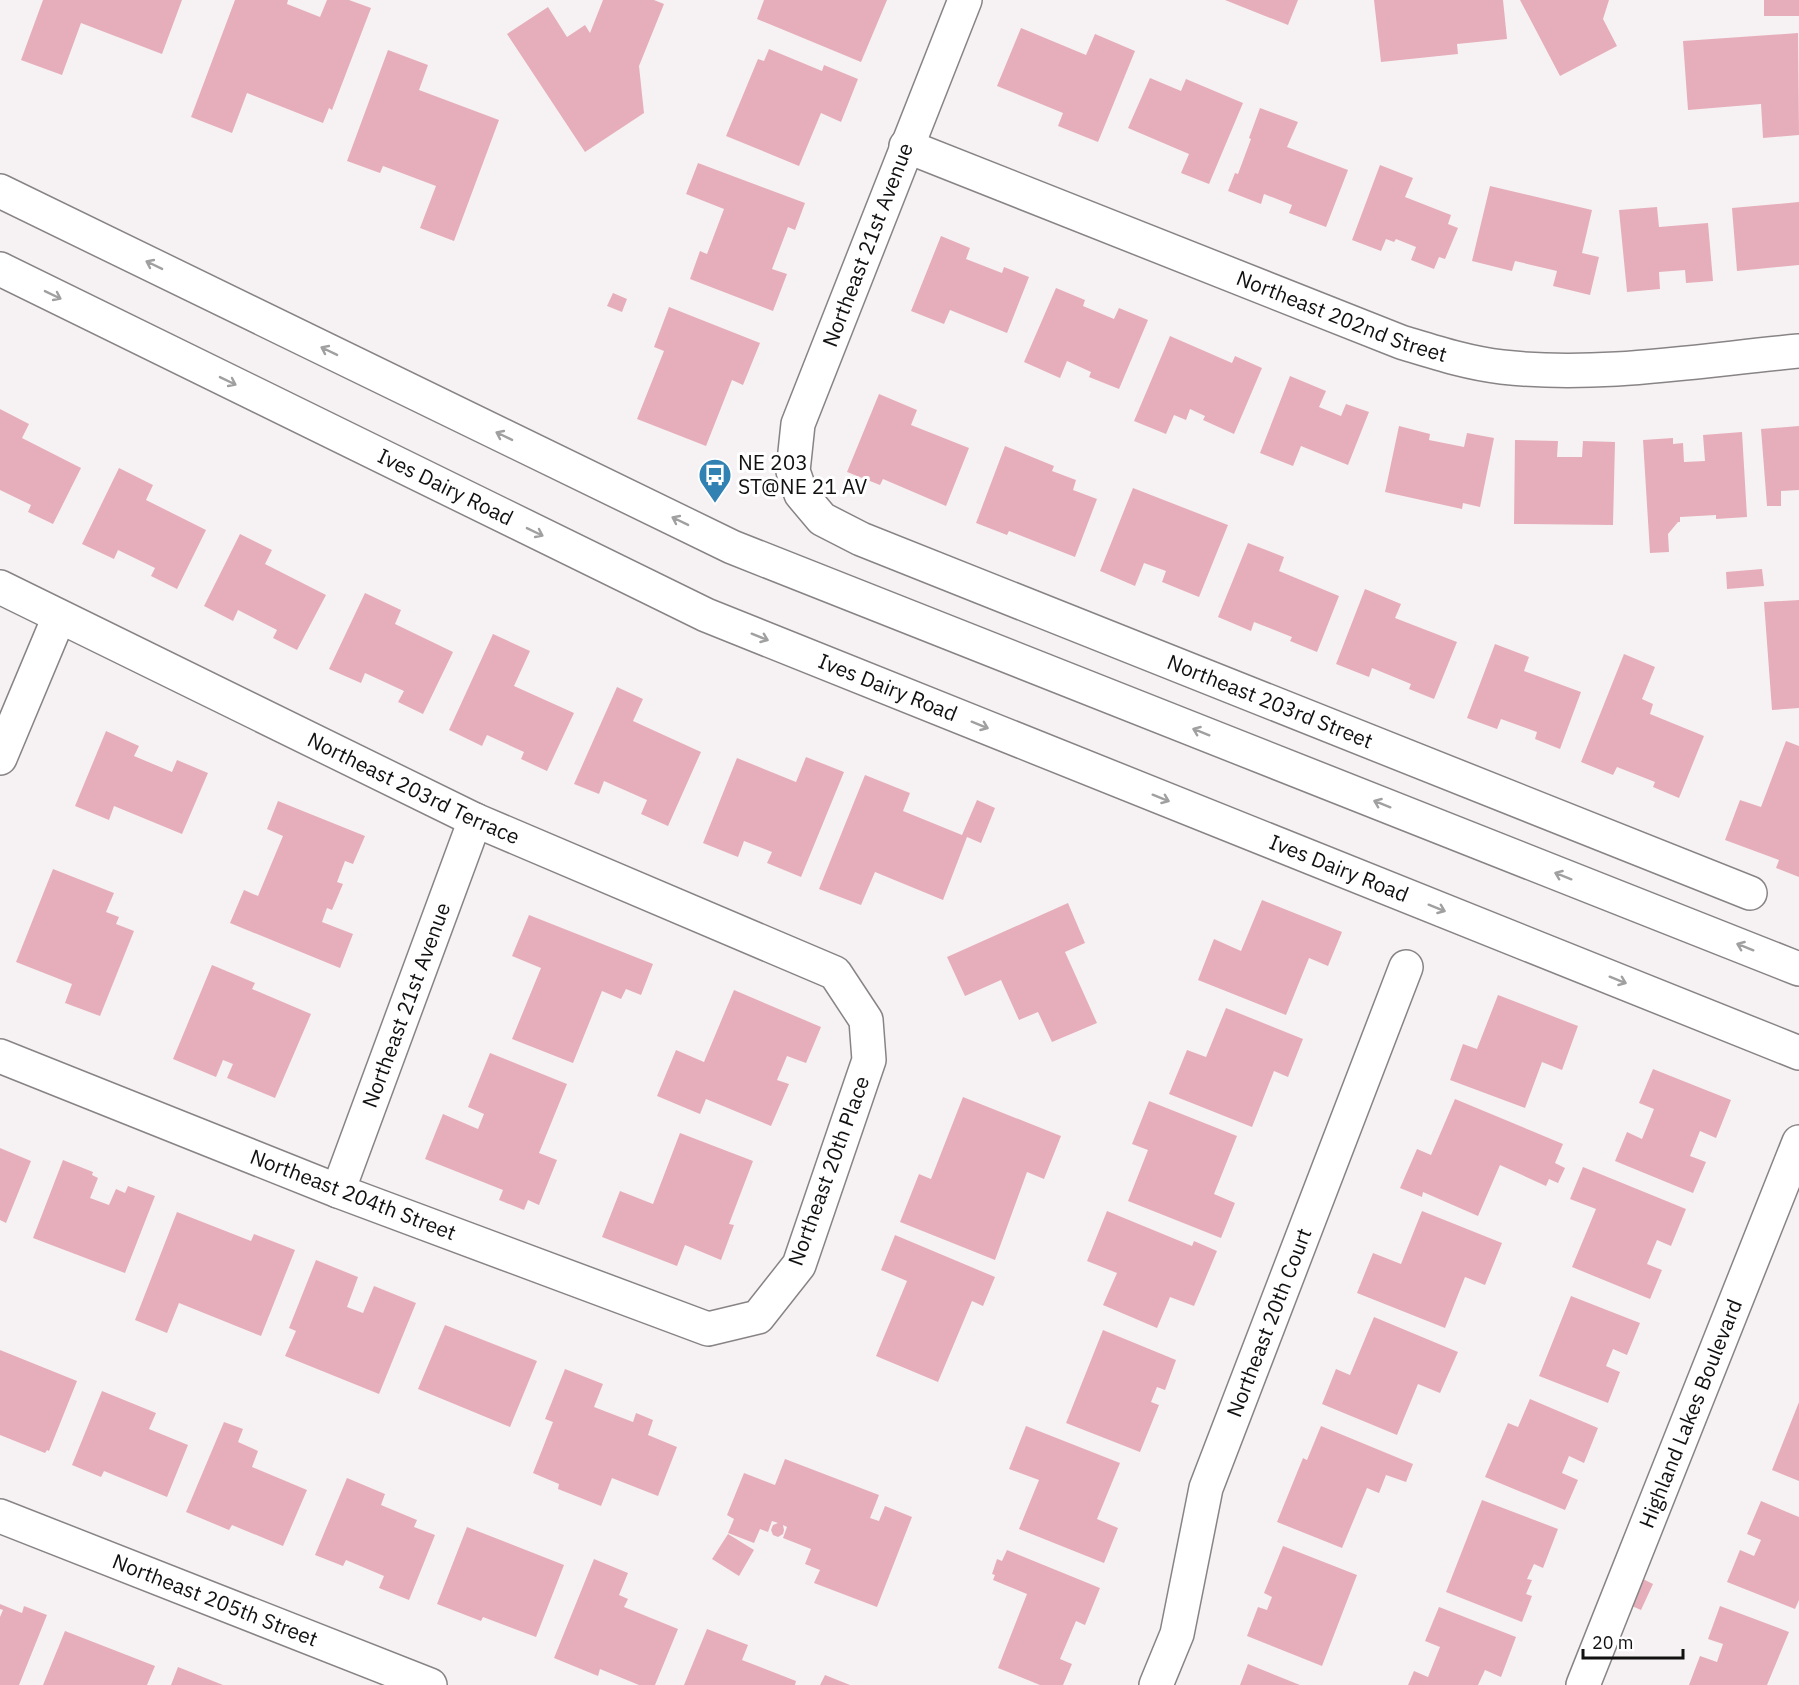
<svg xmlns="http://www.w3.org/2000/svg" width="1799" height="1685" font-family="'IBM Plex Sans',sans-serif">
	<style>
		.building { fill: #e6aebb }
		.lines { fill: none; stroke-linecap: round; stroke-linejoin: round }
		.minor-casing { stroke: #888485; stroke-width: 36 }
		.major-casing { stroke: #888485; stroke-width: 36 }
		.minor { stroke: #fff; stroke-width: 33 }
		.major { stroke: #fff; stroke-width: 33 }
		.oneway { stroke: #a0a0a0 }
		.labels { text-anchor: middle; stroke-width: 6; stroke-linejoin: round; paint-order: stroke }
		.street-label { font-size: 21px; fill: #121111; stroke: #fff }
		.poi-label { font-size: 21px; fill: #121111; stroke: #fff; text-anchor: start }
	</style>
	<rect width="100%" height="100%" fill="#f6f2f3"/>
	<path class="building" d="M43,0H182L162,54L81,23L62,75L21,60Z
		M235,0H288L287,4L320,17L327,0H349L371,8L332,110L329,108L323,123L247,93L232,133L191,117Z
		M603,0H654L664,4L639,66L644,113L585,152L507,34L548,7L567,37L585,25L590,33Z
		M764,0H887L861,62L757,19Z
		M1225,0H1298L1288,25Z
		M1374,0H1503L1507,39L1457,44L1458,54L1381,62Z
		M1520,0H1609L1603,19L1617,46L1560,76Z
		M1764,0H1799V16H1764Z
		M1021,28L1086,55L1095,34L1135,51L1098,142L1058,126L1063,113L997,86Z
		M1798,33L1799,135L1763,138L1761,104L1688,110L1683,41Z
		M769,49L822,71L824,65L858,79L841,122L821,113L799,166L726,136L758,59L764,61Z
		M388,50L428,65L419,90L499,120L454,241L420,228L436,186L383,166L380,173L347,161Z
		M1150,78L1181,91L1186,79L1243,103L1209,184L1181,173L1189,154L1128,128Z
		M1260,108L1298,122L1287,147L1348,170L1326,227L1289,213L1292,205L1264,194L1261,204L1228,191L1235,173L1238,174L1251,139L1249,138Z
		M698,163L805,203L795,230L788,227L772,269L787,274L773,311L690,279L700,251L707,254L724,209L686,194Z
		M1380,165L1413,178L1405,197L1451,215L1448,224L1458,228L1445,259L1439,257L1434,269L1411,260L1416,247L1396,239L1394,242L1386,239L1381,251L1352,240Z
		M1490,186L1592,210L1582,253L1599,257L1590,295L1553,286L1557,271L1515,261L1512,271L1472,261Z
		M1799,202V265L1737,271L1732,208Z
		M1657,207L1659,227L1708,223L1713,281L1686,283L1685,270L1659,272L1660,289L1627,292L1619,210Z
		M941,236L970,248L966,259L1002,273L1004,267L1029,277L1007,333L950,310L944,324L911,311Z
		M1056,288L1085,300L1083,306L1114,319L1119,308L1148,320L1119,389L1089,377L1091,372L1067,361L1060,378L1024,362Z
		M613,293L627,299L622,312L607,306Z
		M669,307L760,343L743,385L732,380L706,446L637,419L664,351L654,347Z
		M1170,336L1232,363L1235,356L1262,368L1234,434L1203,420L1205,416L1190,409L1186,420L1174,415L1166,434L1134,421Z
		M1290,376L1326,391L1319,407L1341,416L1346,404L1369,412L1348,465L1301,446L1293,466L1260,453Z
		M879,394L917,410L911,425L969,448L946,506L883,479L880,485L847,472Z
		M0,409L29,424L22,438L81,468L53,524L28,512L31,505L0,490Z
		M1399,426L1430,434L1429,440L1464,447L1467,433L1494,438L1480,507L1463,503L1462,509L1385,492Z
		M1799,426V490L1781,491V506H1767L1761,429Z
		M1742,432L1747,517L1716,519V515L1680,517V522H1678L1668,534L1669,552L1650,553L1643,440L1673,438V444L1683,443L1684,462L1705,461L1703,435Z
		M1515,440L1558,441L1557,457H1582L1583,441L1615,442L1613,525L1514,524Z
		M1005,446L1054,466L1052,471L1076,480L1073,490L1097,499L1075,557L1009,531L1007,535L976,523Z
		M119,468L153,485L146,500L206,530L177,589L151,576L155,568L118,550L114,559L82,544Z
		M1133,488L1228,525L1199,597L1162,582L1166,571L1144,563L1135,586L1100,571Z
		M240,534L272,550L265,564L326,595L297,650L273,638L277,630L238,610L233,621L204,606Z
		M1248,543L1284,557L1279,571L1339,596L1317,652L1290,641L1292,637L1254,622L1251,631L1218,617Z
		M1762,569L1764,586L1727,589L1726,572Z
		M1365,589L1401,604L1395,618L1457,642L1434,699L1409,689L1411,684L1372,668L1369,677L1336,664Z
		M365,593L401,610L395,624L453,652L423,714L398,702L404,691L365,673L361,683L329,669Z
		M1799,600V708L1772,710L1764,602Z
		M493,634L530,651L514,686L574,713L547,771L521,759L524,752L487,735L482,746L449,730Z
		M1495,644L1529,657L1524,671L1581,692L1560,749L1535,739L1537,732L1501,719L1497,729L1467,718Z
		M1624,654L1655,667L1642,699L1653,704L1650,714L1704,736L1679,798L1653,787L1655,782L1617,767L1613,775L1581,762Z
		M617,687L643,699L633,721L701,752L668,826L641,814L647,800L604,781L599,794L574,784Z
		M106,731L139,746L134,756L172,772L177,760L208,773L182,834L114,806L109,820L75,806Z
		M1786,741L1799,746V877L1776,868L1779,860L1725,840L1740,800L1761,807Z
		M806,757L844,772L801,877L767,863L772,852L744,841L738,857L703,843L737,758L796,782Z
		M865,775L910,793L903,811L962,835L977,800L995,808L981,843L967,837L943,900L875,872L861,905L819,889Z
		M278,801L365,836L353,864L345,861L337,882L343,884L332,910L327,908L322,922L353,934L340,968L230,923L244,890L258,896L283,836L267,829Z
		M53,869L114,893L106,912L119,917L116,924L134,931L100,1016L65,1003L72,984L16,962Z
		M1262,900L1342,932L1328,966L1309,958L1286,1015L1198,980L1214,939L1241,951Z
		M1068,903L1085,943L1065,952L1097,1023L1052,1042L1038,1012L1019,1020L1001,980L965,996L947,957Z
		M529,915L653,964L641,995L626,989L621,999L602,991L573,1063L512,1039L541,968L512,956Z
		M212,965L255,983L252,989L311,1014L275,1098L227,1078L233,1064L223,1060L216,1077L173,1059Z
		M734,990L821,1027L806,1063L787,1056L777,1080L789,1084L771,1126L706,1099L700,1114L657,1096L676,1050L704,1062Z
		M1498,995L1578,1026L1562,1070L1542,1062L1525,1108L1450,1080L1463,1044L1477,1049Z
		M1226,1008L1303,1039L1288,1077L1274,1071L1252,1127L1169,1094L1187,1050L1206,1057Z
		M490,1053L567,1084L539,1153L557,1160L539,1205L528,1200L524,1210L499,1200L503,1190L425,1159L443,1114L478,1129L484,1114L468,1107Z
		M1653,1069L1731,1100L1716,1138L1700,1131L1690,1156L1706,1162L1693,1193L1615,1161L1627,1132L1642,1139L1654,1109L1639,1103Z
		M963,1097L1061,1136L1044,1179L1027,1172L995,1260L900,1222L919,1174L931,1179Z
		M1455,1099L1563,1144L1555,1163L1565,1168L1558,1183L1549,1179L1546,1186L1500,1165L1478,1216L1423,1192L1422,1197L1400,1188L1417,1149L1431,1155Z
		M1149,1101L1237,1136L1214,1194L1235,1203L1221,1238L1128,1201L1148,1150L1132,1144Z
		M680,1133L753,1161L729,1224L734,1225L721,1260L685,1245L677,1266L602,1237L620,1191L653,1204Z
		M0,1148L31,1161L6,1223L0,1220Z
		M63,1160L93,1172L92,1175L98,1178L90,1198L109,1205L116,1189L125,1193L128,1186L155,1196L125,1273L33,1238Z
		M1583,1167L1686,1209L1671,1246L1657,1240L1647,1264L1662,1270L1650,1299L1572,1267L1596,1209L1570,1199Z
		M1107,1211L1192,1246L1194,1241L1217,1251L1194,1306L1170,1297L1157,1328L1103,1305L1117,1273L1087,1261Z
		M1422,1211L1502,1243L1485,1285L1465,1277L1445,1328L1357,1293L1373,1253L1401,1264Z
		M177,1212L251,1241L254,1234L295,1250L261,1336L179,1303L167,1333L135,1320Z
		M895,1235L995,1277L983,1306L972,1301L938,1382L876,1356L907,1281L881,1270Z
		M316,1260L358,1277L347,1307L363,1313L374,1286L416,1303L379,1394L285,1356L296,1331L289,1328Z
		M1571,1296L1640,1323L1627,1355L1613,1349L1606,1366L1620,1372L1608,1403L1539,1376Z
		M1374,1317L1458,1352L1440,1393L1418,1384L1397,1435L1322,1404L1336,1369L1350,1375Z
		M445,1325L537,1361L510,1427L418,1389Z
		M1103,1330L1176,1360L1165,1390L1157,1387L1151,1402L1159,1405L1140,1452L1066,1423Z
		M0,1350L77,1381L49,1451L47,1450L45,1453L0,1435Z
		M565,1369L603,1384L594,1407L633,1422L636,1413L653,1420L648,1435L677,1447L658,1496L612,1478L601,1506L558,1489L559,1484L533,1473L553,1422L545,1419Z
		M102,1391L156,1413L149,1429L188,1445L167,1497L104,1471L101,1477L72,1465Z
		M1530,1399L1598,1428L1584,1463L1569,1456L1562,1473L1578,1480L1565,1510L1485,1477L1508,1423L1518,1427Z
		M1799,1402V1481L1772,1470Z
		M224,1422L243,1429L238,1442L258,1451L252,1467L307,1490L283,1546L232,1525L229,1530L186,1512Z
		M1026,1426L1120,1463L1097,1519L1118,1528L1104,1563L1019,1529L1039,1480L1009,1469Z
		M1321,1426L1413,1464L1406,1482L1386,1475L1379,1493L1367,1488L1342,1548L1277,1522L1303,1458L1307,1460Z
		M785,1459L879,1495L870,1518L879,1521L885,1506L912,1517L877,1607L814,1583L820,1570L805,1564L811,1549L783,1538L787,1527L783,1525L784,1530L783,1534L778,1537L773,1535L771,1530L773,1525L778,1523L772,1521L768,1532L760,1529L754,1543L728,1533L734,1519L727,1515L744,1473L775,1485Z
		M347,1478L385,1494L381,1505L417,1520L414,1527L435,1535L409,1600L379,1588L384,1576L346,1560L343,1566L315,1555Z
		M1482,1500L1558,1529L1543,1568L1534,1564L1527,1579L1532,1580L1526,1594L1532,1596L1522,1622L1446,1592Z
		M1761,1501L1799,1517V1600L1795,1609L1727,1582L1740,1550L1754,1556L1761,1540L1747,1534Z
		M467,1527L564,1565L536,1637L483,1617L481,1621L437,1604Z
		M728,1534L754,1550L739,1576L712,1559Z
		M1283,1546L1357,1575L1322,1666L1247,1636L1258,1607L1267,1610L1272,1597L1264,1593Z
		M1007,1550L1100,1588L1085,1625L1076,1621L1060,1659L1072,1664L1063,1685H1040L998,1668L1027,1594L993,1580L995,1575L992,1574L997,1559L1002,1561Z
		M594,1559L628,1573L619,1595L628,1599L624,1607L678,1629L655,1685H639L600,1669L598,1676L554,1658Z
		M1637,1576L1653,1584L1641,1610L1625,1603Z
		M0,1604L22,1613L24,1606L47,1615L19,1685H0V1617L3,1610L0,1609Z
		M1720,1606L1789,1632L1767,1685H1689L1700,1656L1717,1662L1723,1644L1708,1639Z
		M1439,1607L1516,1637L1501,1677L1485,1670L1478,1685H1408L1414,1671L1428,1677L1440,1647L1425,1641Z
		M707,1629L748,1645L742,1660L796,1681L795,1685H684Z
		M65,1631L155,1666L147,1685H43Z
		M1248,1664L1300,1685H1240Z
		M178,1667L223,1685H171Z
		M825,1675L850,1685H820Z"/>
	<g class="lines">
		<g class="minor-casing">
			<g id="minor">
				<path id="s1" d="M965,0L798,424L793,471L801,494L822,519L861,539L1750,893"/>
				<path id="s2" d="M906,146L1401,342C1434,352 1467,363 1502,367C1599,378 1702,360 1799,351"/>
				<path id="s3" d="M0,587L475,820L835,973L866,1020L869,1060L799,1265L758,1317L708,1329L338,1191L0,1056"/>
				<path d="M0,758L59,617"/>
				<path id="s4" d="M338,1191L475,820"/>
				<path id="s5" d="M0,1516L430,1685"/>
				<path id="s6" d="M1156,1685L1177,1634L1206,1488L1406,967"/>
				<path id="s7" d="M1583,1685L1799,1142"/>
			</g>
		</g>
		<g class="major-casing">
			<g id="major">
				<path d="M0,191L732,547L1799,969"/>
				<path id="s8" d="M0,269L706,615L1799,1053"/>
			</g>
		</g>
		<use href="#minor" class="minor"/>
		<use href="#major" class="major"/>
	</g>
	<defs><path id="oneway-shaft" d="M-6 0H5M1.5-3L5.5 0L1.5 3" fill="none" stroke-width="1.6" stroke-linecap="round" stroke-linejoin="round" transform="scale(1.5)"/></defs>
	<g class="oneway">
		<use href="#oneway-shaft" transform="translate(154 265) rotate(-154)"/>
		<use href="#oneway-shaft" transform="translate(53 295) rotate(26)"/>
		<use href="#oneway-shaft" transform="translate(329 351) rotate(-154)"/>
		<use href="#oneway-shaft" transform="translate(228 381) rotate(26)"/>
		<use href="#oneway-shaft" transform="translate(504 436) rotate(-154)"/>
		<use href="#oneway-shaft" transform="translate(680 521) rotate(-154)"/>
		<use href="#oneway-shaft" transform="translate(535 532) rotate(26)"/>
		<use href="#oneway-shaft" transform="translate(760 637) rotate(22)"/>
		<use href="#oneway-shaft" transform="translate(980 725) rotate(22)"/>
		<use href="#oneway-shaft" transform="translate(1201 732) rotate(-158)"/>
		<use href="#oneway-shaft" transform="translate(1161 798) rotate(22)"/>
		<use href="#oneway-shaft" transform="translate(1382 804) rotate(-158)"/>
		<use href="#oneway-shaft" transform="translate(1563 876) rotate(-158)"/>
		<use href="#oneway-shaft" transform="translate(1437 908) rotate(22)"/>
		<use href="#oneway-shaft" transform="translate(1745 947) rotate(-158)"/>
		<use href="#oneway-shaft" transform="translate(1618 980) rotate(22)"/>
	</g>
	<defs>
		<g id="bus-pin" transform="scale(1.725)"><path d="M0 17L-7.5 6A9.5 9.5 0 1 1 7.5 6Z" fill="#3182b3" stroke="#fff"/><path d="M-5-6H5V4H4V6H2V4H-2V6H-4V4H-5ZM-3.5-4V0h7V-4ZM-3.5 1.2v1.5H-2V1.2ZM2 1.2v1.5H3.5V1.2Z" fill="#fff"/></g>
	</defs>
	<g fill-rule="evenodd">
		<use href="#bus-pin" x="715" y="475"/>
	</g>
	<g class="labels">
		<g class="street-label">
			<text transform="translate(868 245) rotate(-69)" y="7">Northeast 21st Avenue</text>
			<text dy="7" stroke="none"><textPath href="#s2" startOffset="468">Northeast 202nd Street</textPath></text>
			<text dy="7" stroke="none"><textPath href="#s8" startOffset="496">Ives Dairy Road</textPath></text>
			<text dy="7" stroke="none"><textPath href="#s8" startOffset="982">Ives Dairy Road</textPath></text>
			<text dy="7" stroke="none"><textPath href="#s1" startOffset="1044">Northeast 203rd Street</textPath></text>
			<text dy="7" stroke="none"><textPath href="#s3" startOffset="460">Northeast 203rd Terrace</textPath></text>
			<text dy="7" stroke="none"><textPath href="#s8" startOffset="1468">Ives Dairy Road</textPath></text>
			<text dy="7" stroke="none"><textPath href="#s4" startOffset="198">Northeast 21st Avenue</textPath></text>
			<text transform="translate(829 1171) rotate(-70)" y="7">Northeast 20th Place</text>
			<text transform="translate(353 1195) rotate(21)" y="7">Northeast 204th Street</text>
			<text dy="7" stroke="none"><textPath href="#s6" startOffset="381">Northeast 20th Court</textPath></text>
			<text dy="7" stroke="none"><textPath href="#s7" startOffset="292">Highland Lakes Boulevard</textPath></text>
			<text dy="7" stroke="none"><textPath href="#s5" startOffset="231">Northeast 205th Street</textPath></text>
		</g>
		<g class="poi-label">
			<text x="738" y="470">NE 203<tspan x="738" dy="24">ST@NE 21 AV</tspan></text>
		</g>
	</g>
	<path d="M1583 1649v9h100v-9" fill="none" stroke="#121111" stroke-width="3"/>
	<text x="1592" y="1649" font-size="18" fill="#121111" stroke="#ffffff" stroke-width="4.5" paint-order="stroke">20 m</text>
</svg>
